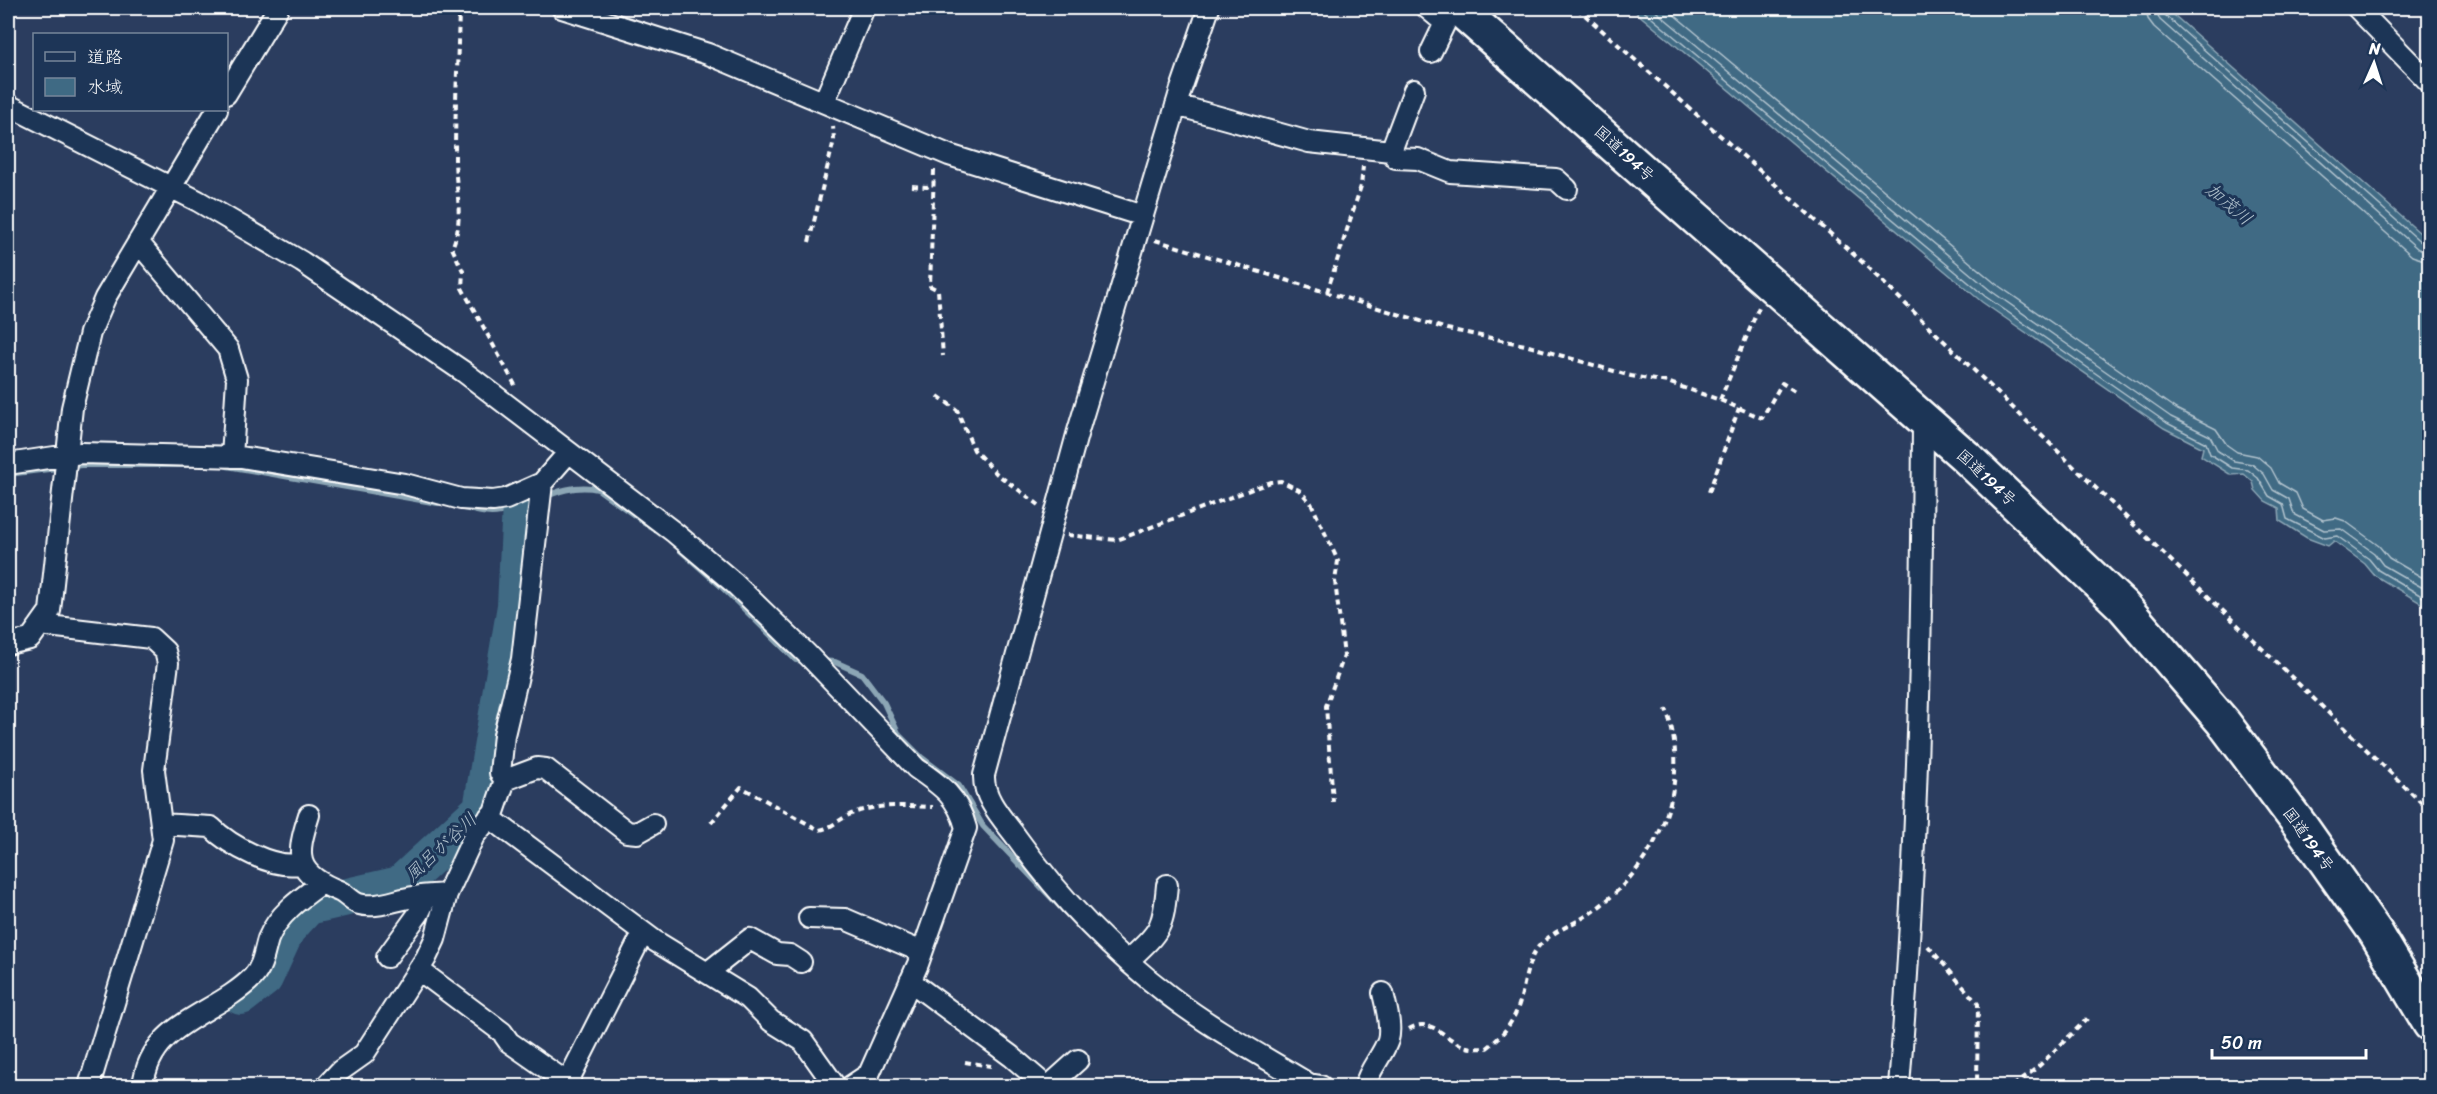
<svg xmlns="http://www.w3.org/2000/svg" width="2437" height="1094" font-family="Sriracha,'Klee One',sans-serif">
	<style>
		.water { fill: #3f6a84; stroke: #8ca6b5; stroke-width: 1.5 }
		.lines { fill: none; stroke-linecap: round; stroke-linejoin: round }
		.shore { stroke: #b2c3ce; stroke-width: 1.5 }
		.stream { stroke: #8ca6b5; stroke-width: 6 }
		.river { stroke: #3f6a84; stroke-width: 38 }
		.minor-casing { stroke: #fff; stroke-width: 24 }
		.trunk-casing { stroke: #fff; stroke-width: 38 }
		.path { stroke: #fff; stroke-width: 4; stroke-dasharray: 6 4.5; stroke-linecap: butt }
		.minor { stroke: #1d3557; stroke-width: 20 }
		.trunk { stroke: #1d3557; stroke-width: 33 }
		.labels { text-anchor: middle; stroke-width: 6; stroke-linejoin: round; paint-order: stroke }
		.street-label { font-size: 16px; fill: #fff; stroke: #1d3557 }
		.water-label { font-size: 18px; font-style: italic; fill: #b2c3ce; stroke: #1d3557 }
	</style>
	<rect width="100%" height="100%" fill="#2b3d5f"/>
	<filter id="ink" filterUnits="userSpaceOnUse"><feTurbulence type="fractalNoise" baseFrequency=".0167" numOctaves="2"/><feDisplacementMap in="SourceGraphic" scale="12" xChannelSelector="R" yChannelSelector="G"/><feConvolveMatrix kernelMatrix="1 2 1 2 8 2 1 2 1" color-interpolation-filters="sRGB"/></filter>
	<g filter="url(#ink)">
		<path class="water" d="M1631,8H2166L2429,241V608L2374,575L2365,564L2334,541L2328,546L2307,538L2280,521L2279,508L2265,501L2255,490L2253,482L2244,474L2231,475L2201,456L2203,448L2164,428L1982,302Z"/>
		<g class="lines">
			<path class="shore" d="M1640,8L1986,297L2167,423L2206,443L2210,454L2232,468L2248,470L2258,478L2269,496L2283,504L2287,519L2325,538L2337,536L2369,559L2378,570L2430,601
				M1652,8L1991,291L2171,417L2210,436L2218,451L2234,461L2252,464L2264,474L2273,490L2289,499L2294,514L2324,530L2341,529L2374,553L2383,565L2430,592
				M1666,8L1996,284L2176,409L2216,429L2227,445L2237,452L2257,456L2271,468L2279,483L2296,493L2303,509L2323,520L2336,518L2345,521L2379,546L2389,558L2430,582
				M2146,8L2148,19L2154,27L2412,256L2430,262
				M2155,8L2160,20L2418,249L2430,253
				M2163,8L2165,15L2423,244L2430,245"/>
			<path class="stream" d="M227,466L438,503
				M8,474L81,465H189
				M463,508C475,510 487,515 500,512C534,506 562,481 598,489L661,534
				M680,550L721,586L796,660L806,661
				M819,661L835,662L862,674L884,703L899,735L922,758L959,786L983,826L1065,912
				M1158,999L1176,1012
				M1284,1080L1294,1086"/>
			<path class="river" d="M241,996L264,978L286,930L308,906L400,885L482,809L516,606L521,505"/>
			<g class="minor-casing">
				<path id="minor" d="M562,8L708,54L949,155L1143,216
					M1209,8L1181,89L1078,431L984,775C983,799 1003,819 1017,838C1060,898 1112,952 1171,997C1214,1030 1263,1056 1309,1084L1321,1086
					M1427,8L1445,23L1431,52
					M2357,8L2430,83
					M1414,90L1391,151L1396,158L1418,159L1450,172L1556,179L1567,189
					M226,94L278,8
					M824,102L864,8
					M8,105L198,201L302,262L464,372L675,533L734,583L806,653L916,768C942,786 958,797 966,828L918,964L869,1074L851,1086
					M1176,105L1309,142L1391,151
					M138,242L228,349L237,379L232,457
					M8,464L81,453L241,457L405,484L461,499L493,501L506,499L542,483L569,452
					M40,625L151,638L165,651L168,663L154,770L163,840L89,1086
					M8,644L30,639L50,611L72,408L90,333L105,298L217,110
					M505,780L537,768L546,769L627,832L637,833L653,824
					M309,815C296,856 294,873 339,891C346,894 352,902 359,904C376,909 397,899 414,897C425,895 436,895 447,894
					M489,817L655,941L748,998L771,1021L803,1041L835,1086
					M161,824L211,827C229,845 275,871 302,863
					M809,918L845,919L922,952
					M387,957L419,913L427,896
					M1129,960C1161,930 1163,929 1167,885
					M419,970L502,1032L509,1042L572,1086
					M707,973L750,939L777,954L790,955L801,962
					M910,981L1011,1056L1046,1086
					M567,1083L643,933
					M143,1086C150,1022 214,1016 253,977C263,966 264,952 268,939C278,914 301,898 322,883
					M326,1086L340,1071L364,1054L426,958L435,939L447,894L474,836L494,812L505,780L500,773L504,735L522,659L542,483
					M1049,1086L1078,1060
					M1365,1086C1369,1069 1382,1057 1388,1040C1392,1026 1386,1007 1383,993
					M1899,1086C1917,864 1922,642 1923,419"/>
			</g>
			<g class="trunk-casing">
				<path id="trunk" d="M1458,8L1965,456L2123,606L2223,722L2303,829L2376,933L2430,1024"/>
			</g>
			<path class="path" d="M459,8C458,57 455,107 455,157C455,189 465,218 452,248L463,271L462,288L515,385
				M1577,8L1860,260L2430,811
				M934,170L930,286L938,290L943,356
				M912,186L927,187L934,183
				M1155,240L1447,329L1525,345L1631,376L1667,382L1720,400L1762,418L1782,383L1798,393
				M809,242L834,140L833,126
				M1327,292L1361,186L1363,166
				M938,396L957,410L974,450L997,474L1039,505
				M1720,400L1759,307
				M1709,492L1739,408
				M1067,535L1117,540L1271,482L1281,481L1299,490L1311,503L1338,561L1335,581L1344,656L1326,706L1333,802
				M711,823L741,787L819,830C832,828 838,820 849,815C875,803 905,806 933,807
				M1928,946L1978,1004L1977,1086
				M1409,1029C1433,1015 1446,1042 1467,1047C1473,1049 1480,1048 1487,1048C1503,1035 1514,1022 1520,1001C1525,983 1527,960 1539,946C1552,931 1573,925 1589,914C1656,868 1694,787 1666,709
				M965,1062L991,1066
				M2013,1086L2038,1067L2088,1018"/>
			<use href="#minor" class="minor"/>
			<use href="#trunk" class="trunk"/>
		</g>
	</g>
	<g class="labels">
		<g class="street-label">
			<text transform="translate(1625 153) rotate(42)" y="6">国道194号</text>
			<text transform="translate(1987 477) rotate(43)" y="6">国道194号</text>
			<text transform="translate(2309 839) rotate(54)" y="6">国道194号</text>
		</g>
		<g class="water-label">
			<text transform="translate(2229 204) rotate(40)" y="6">加茂川</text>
			<text transform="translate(441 847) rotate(-43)" y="6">風呂が谷川</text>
		</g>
	</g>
	<rect width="2437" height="1094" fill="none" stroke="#1d3557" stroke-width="30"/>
	<rect x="15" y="15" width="2407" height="1064" fill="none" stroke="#fff" stroke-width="2" filter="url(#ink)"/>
	<rect x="33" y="33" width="195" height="78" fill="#1d3557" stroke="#77869a" stroke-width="1.5"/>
	<rect x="45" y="52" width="30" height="9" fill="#1d3557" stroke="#77869a" stroke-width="1.5"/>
	<text x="87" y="63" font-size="18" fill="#ffffff">道路</text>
	<rect x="45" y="78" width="30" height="18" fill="#3f6a84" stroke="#77869a" stroke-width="1.5"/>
	<text x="87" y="93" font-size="18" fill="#ffffff">水域</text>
	<g transform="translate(2374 63) rotate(3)" stroke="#1d3557" stroke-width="4.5" paint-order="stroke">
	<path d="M0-4.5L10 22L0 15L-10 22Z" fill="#ffffff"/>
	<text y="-9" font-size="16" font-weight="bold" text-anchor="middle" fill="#ffffff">N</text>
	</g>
	<path d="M2212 1049v9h154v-9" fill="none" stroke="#ffffff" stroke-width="3"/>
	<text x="2221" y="1049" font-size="18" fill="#ffffff" stroke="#1d3557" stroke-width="4.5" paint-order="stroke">50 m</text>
</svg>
